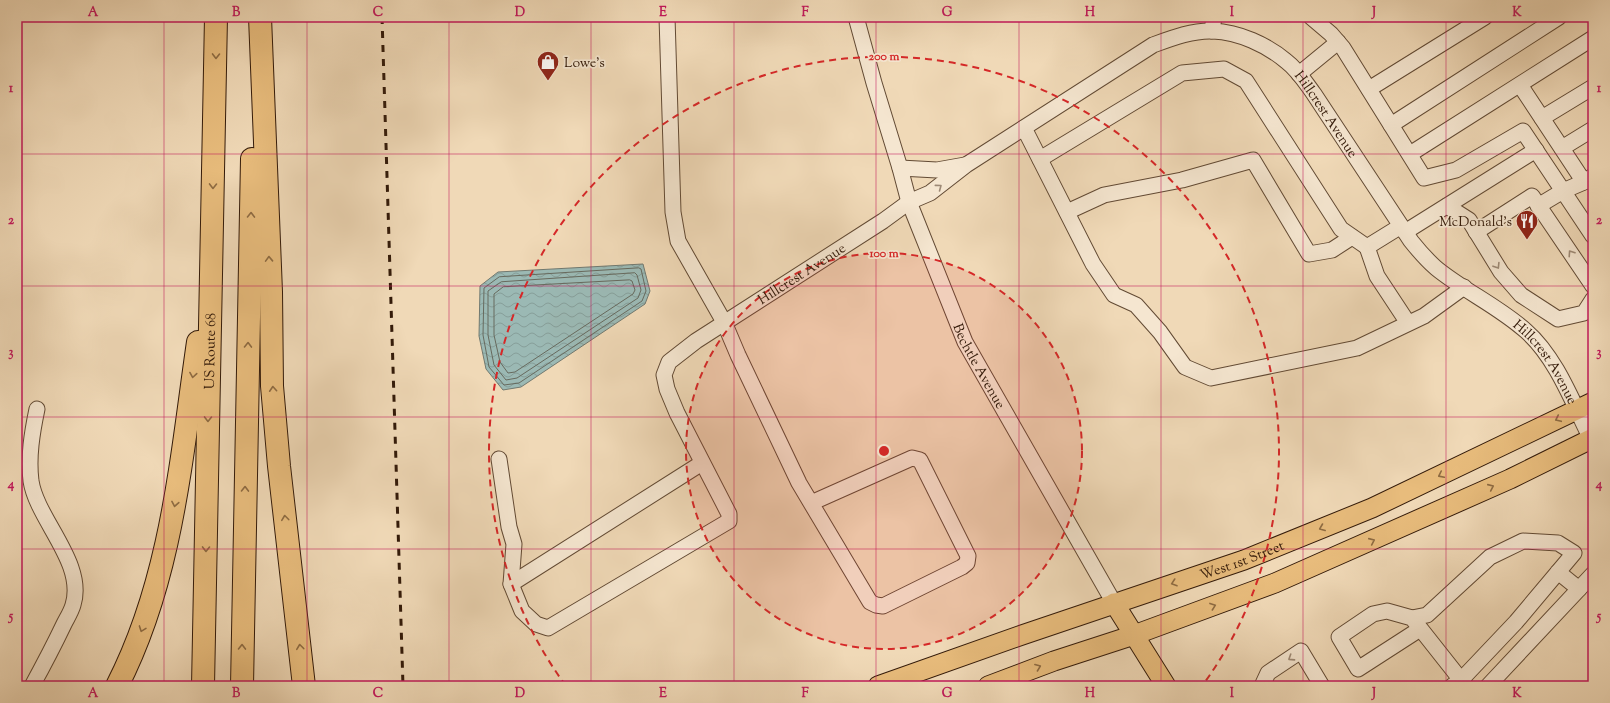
<svg xmlns="http://www.w3.org/2000/svg" width="1610" height="703" font-family="'Sorts Mill Goudy',serif">
	<style>
		.water { fill: url(#water-waves); stroke: #717970 }
		.lines { fill: none; stroke-linecap: round; stroke-linejoin: round }
		.shore { stroke: #676a5e; stroke-width: 1 }
		.minor-casing { stroke: #624a34; stroke-width: 17 }
		.major-casing { stroke: #331a09; stroke-width: 21 }
		.highway-casing { stroke: #331a09; stroke-width: 24 }
		.minor { stroke: #f5e6d0; stroke-width: 15 }
		.major { stroke: #e8bc7c; stroke-width: 19 }
		.highway { stroke: #e8bc7c; stroke-width: 22 }
		.rail { stroke: #331a09; stroke-width: 3; stroke-dasharray: 7 7; stroke-linecap: butt }
		.oneway { stroke: #8e6b42 }
		.oneway2 { stroke: #9e8a76 }
		.grid { fill: none; stroke: #c2185b; stroke-width: 1; stroke-opacity: 0.55 }
		.ring { fill: none; stroke: #d62828; stroke-width: 2; stroke-dasharray: 7 5 }
		.labels { text-anchor: middle; stroke-width: 3.5; stroke-linejoin: round; paint-order: stroke }
		.poi-label { font-size: 14px; fill: #331a09; stroke: #f5e6d0; text-anchor: start }
		.street-label { font-size: 14px; fill: #331a09; stroke: #f5e6d0 }
		.centre { fill: #d62828; stroke: #f5e6d0; stroke-width: 2 }
		.ring-label { font-size: 12px; text-anchor: middle; font-weight: bold; fill: #d62828; stroke: #f5e6d0; stroke-width: 3.5; stroke-linejoin: round; paint-order: stroke }
		.neatline { fill: none; stroke: #c2185b; stroke-width: 1.5 }
		.grid-label { font-size: 13px; text-anchor: middle; font-weight: bold; fill: #c2185b }
	</style>
	<defs>
		<pattern id="water-waves" width="16" height="10" patternUnits="userSpaceOnUse"><rect width="16" height="10" fill="#9bb9b4"/><path d="M0 5q4-4 8 0t8 0" fill="none" stroke="#869e99"/></pattern>
	</defs>
	<rect width="100%" height="100%" fill="#f0d9b7"/>
	<filter id="stains"><feTurbulence type="fractalNoise" baseFrequency=".005" numOctaves="4"/><feColorMatrix values="0 0 0 0 .2 0 0 0 0 .09 0 0 0 0 .02 0 0 0 .5 -.17"/></filter>
	<radialGradient id="worn" r=".72"><stop offset=".6" stop-color="#630" stop-opacity="0"/><stop offset="1" stop-color="#630" stop-opacity=".3"/></radialGradient>
	<path class="water" d="M643,264L650,291L645,304L521,387L503,390L486,369L479,336L480,286L498,272Z"/>
	<g class="lines">
		<path class="shore" d="M639,268L641,269L646,291L642,301L519,383L504,385L489,367L483,335L484,288L499,277Z
			M635,273L637,275L641,290L638,298L517,378L506,380L494,365L488,335V291L501,282Z
			M630,280L632,281L635,290L633,294L515,372L508,373L500,362L494,335V294L503,287Z"/>
		<g class="minor-casing">
			<g id="minor">
				<path d="M667,17L673,212L678,241L724,322L738,355L799,483L870,602L876,605L883,606L962,567L967,563L968,556L920,460L912,458L811,503"/>
				<path id="s1" d="M856,17L874,83L900,168L909,202L965,342L1114,603"/>
				<path d="M1311,17L1331,34L1343,48L1424,178L1456,170L1523,131L1593,236"/>
				<path d="M1212,31L1214,17"/>
				<path d="M1299,74L1338,42"/>
				<path d="M1520,85L1584,182L1593,176"/>
				<path d="M1369,89L1485,17"/>
				<path d="M1542,118L1593,87"/>
				<path d="M1391,125L1559,17"/>
				<path d="M1024,128L1093,264L1114,295L1136,305L1160,332L1185,367L1211,378L1357,348L1424,316L1464,287"/>
				<path d="M1562,148L1593,129"/>
				<path d="M1410,154L1593,38"/>
				<path d="M1040,159L1182,73L1224,69L1246,81L1341,229L1367,247"/>
				<path d="M900,168L937,170L965,165"/>
				<path d="M1447,206L1469,220L1501,272L1521,295L1558,319L1584,313L1593,299"/>
				<path d="M1538,206L1563,191L1584,182"/>
				<path d="M1067,212L1104,195L1182,180L1253,160L1309,254L1332,250L1352,237"/>
				<path d="M1401,226L1367,247L1377,276L1408,323"/>
				<path d="M1405,232L1536,150"/>
				<path d="M1476,232L1532,196L1593,286"/>
				<path id="s2" d="M499,459L509,527L514,544L511,584L522,611L536,624L548,628L729,521V514L677,413L667,389L664,375L669,362L696,341L883,221L909,202L930,193L966,165L1153,45C1172,38 1193,30 1213,31C1239,32 1267,45 1286,61C1298,70 1306,83 1314,94L1411,241C1419,251 1427,260 1436,268C1464,291 1498,306 1526,331C1557,358 1574,406 1593,443"/>
				<path d="M1558,572L1579,589"/>
				<path d="M511,584L702,463"/>
				<path d="M1412,618L1427,615L1490,557L1523,541L1558,543L1574,553L1516,622L1461,680L1466,686"/>
				<path d="M1420,629L1358,669L1339,637L1373,614L1387,611L1412,618L1461,680L1452,686"/>
				<path d="M32,686C43,666 54,645 64,624C67,618 71,612 73,605C86,563 37,520 31,481C28,457 32,433 37,409"/>
				<path d="M1262,686L1268,673L1301,651L1322,686"/>
				<path d="M1488,686L1593,574"/>
			</g>
		</g>
		<g class="major-casing">
			<g id="major">
				<path d="M1114,603L1166,686"/>
				<path id="s3" d="M878,686L1022,635L1244,560L1372,508L1593,402"/>
				<path d="M988,686L1054,661L1134,635L1275,583L1510,479L1593,438"/>
			</g>
		</g>
		<g class="highway-casing">
			<g id="highway">
				<path d="M260,17L271,292L272,386L279,466L304,686"/>
				<path d="M117,686C172,579 181,459 198,342"/>
				<path id="s4" d="M203,686L216,17"/>
				<path d="M242,686L252,159"/>
			</g>
		</g>
		<use href="#minor" class="minor"/>
		<use href="#major" class="major"/>
		<use href="#highway" class="highway"/>
		<path class="rail" d="M382,17L403,686"/>
	</g>
	<defs><path id="oneway-chevron" d="M-2-3.5L2.5 0L-2 3.5" fill="none" stroke-width="1.6" stroke-linecap="round" stroke-linejoin="round"/></defs>
	<g class="oneway">
		<use href="#oneway-chevron" transform="translate(216 56) rotate(91)"/>
		<use href="#oneway-chevron" transform="translate(213 186) rotate(91)"/>
		<use href="#oneway-chevron" transform="translate(251 215) rotate(-89)"/>
		<use href="#oneway-chevron" transform="translate(269 259) rotate(-92)"/>
		<use href="#oneway-chevron" transform="translate(248 345) rotate(-89)"/>
		<use href="#oneway-chevron" transform="translate(193 375) rotate(99)"/>
		<use href="#oneway-chevron" transform="translate(273 389) rotate(-94)"/>
		<use href="#oneway-chevron" transform="translate(208 419) rotate(91)"/>
		<use href="#oneway-chevron" transform="translate(1558 419) rotate(155)"/>
		<use href="#oneway-chevron" transform="translate(1441 475) rotate(154)"/>
		<use href="#oneway-chevron" transform="translate(1491 487) rotate(-24)"/>
		<use href="#oneway-chevron" transform="translate(245 489) rotate(-89)"/>
		<use href="#oneway-chevron" transform="translate(175 504) rotate(100)"/>
		<use href="#oneway-chevron" transform="translate(285 518) rotate(-97)"/>
		<use href="#oneway-chevron" transform="translate(1322 528) rotate(158)"/>
		<use href="#oneway-chevron" transform="translate(1372 541) rotate(-24)"/>
		<use href="#oneway-chevron" transform="translate(206 549) rotate(91)"/>
		<use href="#oneway-chevron" transform="translate(1174 583) rotate(161)"/>
		<use href="#oneway-chevron" transform="translate(1213 606) rotate(-20)"/>
		<use href="#oneway-chevron" transform="translate(142 629) rotate(110)"/>
		<use href="#oneway-chevron" transform="translate(242 647) rotate(-89)"/>
		<use href="#oneway-chevron" transform="translate(300 647) rotate(-97)"/>
		<use href="#oneway-chevron" transform="translate(1038 667) rotate(-21)"/>
	</g>
	<g class="oneway2">
		<use href="#oneway-chevron" transform="translate(939 187) rotate(-37)"/>
		<use href="#oneway-chevron" transform="translate(1571 253) rotate(-124)"/>
		<use href="#oneway-chevron" transform="translate(1497 266) rotate(58)"/>
		<use href="#oneway-chevron" transform="translate(1291 658) rotate(147)"/>
	</g>
	<path class="grid" d="M164,17V686M307,17V686M449,17V686M591,17V686M734,17V686M876,17V686M1019,17V686M1161,17V686M1303,17V686M1446,17V686M17,154H1593M17,286H1593M17,417H1593M17,549H1593"/>
	<circle cx="884" cy="451" r="198" fill="#d62828" fill-opacity=".12"/>
	<g class="ring">
		<circle cx="884" cy="451" r="198"/>
		<path d="M566 686A395 395 0 1 1 1202 686"/>
	</g>
	<defs>
		<g id="shop-pin" transform="scale(1.15)"><path d="M0 17L-7.5 6A9.5 9.5 0 1 1 7.5 6Z" fill="#8f2418" stroke="#f5e6d0"/><path d="M-5-2.5h2.3a2.7 3.5 0 0 1 5.4 0H5L5.5 6h-11ZM-1.5-2.5h3a1.5 2.3 0 0 0-3 0Z" fill="#fff"/></g>
		<g id="restaurant-pin" transform="scale(1.15)"><path d="M0 17L-7.5 6A9.5 9.5 0 1 1 7.5 6Z" fill="#8f2418" stroke="#f5e6d0"/><path d="M-5-6h1v4h1v-4h1v4h1v-4h1v5L-1.5 .5V6h-2V.5L-5-1ZM5-6V6H3V1.5H1.5Q1.5-4 5-6Z" fill="#fff"/></g>
	</defs>
	<g fill-rule="evenodd">
		<use href="#shop-pin" x="548" y="62"/>
		<use href="#restaurant-pin" x="1527" y="221"/>
	</g>
	<g class="labels">
		<g class="poi-label">
			<text x="564" y="67">Lowe's</text>
			<text x="1512" y="226" text-anchor="end">McDonald's</text>
		</g>
		<g class="street-label">
			<text dy="5" stroke="none"><textPath href="#s2" startOffset="1361">Hillcrest Avenue</textPath></text>
			<text dy="5" stroke="none"><textPath href="#s2" startOffset="732">Hillcrest Avenue</textPath></text>
			<text dy="5" stroke="none"><textPath href="#s4" startOffset="335">US Route 68</textPath></text>
			<text dy="5" stroke="none"><textPath href="#s2" startOffset="1697">Hillcrest Avenue</textPath></text>
			<text dy="5" stroke="none"><textPath href="#s1" startOffset="371">Bechtle Avenue</textPath></text>
			<text dy="5" stroke="none"><textPath href="#s3" startOffset="385">West 1st Street</textPath></text>
		</g>
	</g>
	<circle cx="884" cy="451" r="6" class="centre"/>
	<g class="ring-label">
		<text x="884" y="60">200 m</text>
		<text x="884" y="257">100 m</text>
	</g>
	<rect width="1610" height="703" fill="none" stroke="#f0d9b7" stroke-width="44"/>
	<rect x="22" y="22" width="1566" height="659" class="neatline"/>
	<g class="grid-label">
		<text x="93" y="16">A</text>
		<text x="236" y="16">B</text>
		<text x="378" y="16">C</text>
		<text x="520" y="16">D</text>
		<text x="663" y="16">E</text>
		<text x="805" y="16">F</text>
		<text x="947" y="16">G</text>
		<text x="1090" y="16">H</text>
		<text x="1232" y="16">I</text>
		<text x="1374" y="16">J</text>
		<text x="1517" y="16">K</text>
		<text x="11" y="92">1</text>
		<text x="1599" y="92">1</text>
		<text x="11" y="224">2</text>
		<text x="1599" y="224">2</text>
		<text x="11" y="356">3</text>
		<text x="1599" y="356">3</text>
		<text x="11" y="488">4</text>
		<text x="1599" y="488">4</text>
		<text x="11" y="620">5</text>
		<text x="1599" y="620">5</text>
		<text x="93" y="697">A</text>
		<text x="236" y="697">B</text>
		<text x="378" y="697">C</text>
		<text x="520" y="697">D</text>
		<text x="663" y="697">E</text>
		<text x="805" y="697">F</text>
		<text x="947" y="697">G</text>
		<text x="1090" y="697">H</text>
		<text x="1232" y="697">I</text>
		<text x="1374" y="697">J</text>
		<text x="1517" y="697">K</text>
	</g>
	<rect width="100%" height="100%" filter="url(#stains)"/>
	<rect width="100%" height="100%" fill="url(#worn)"/>
</svg>
